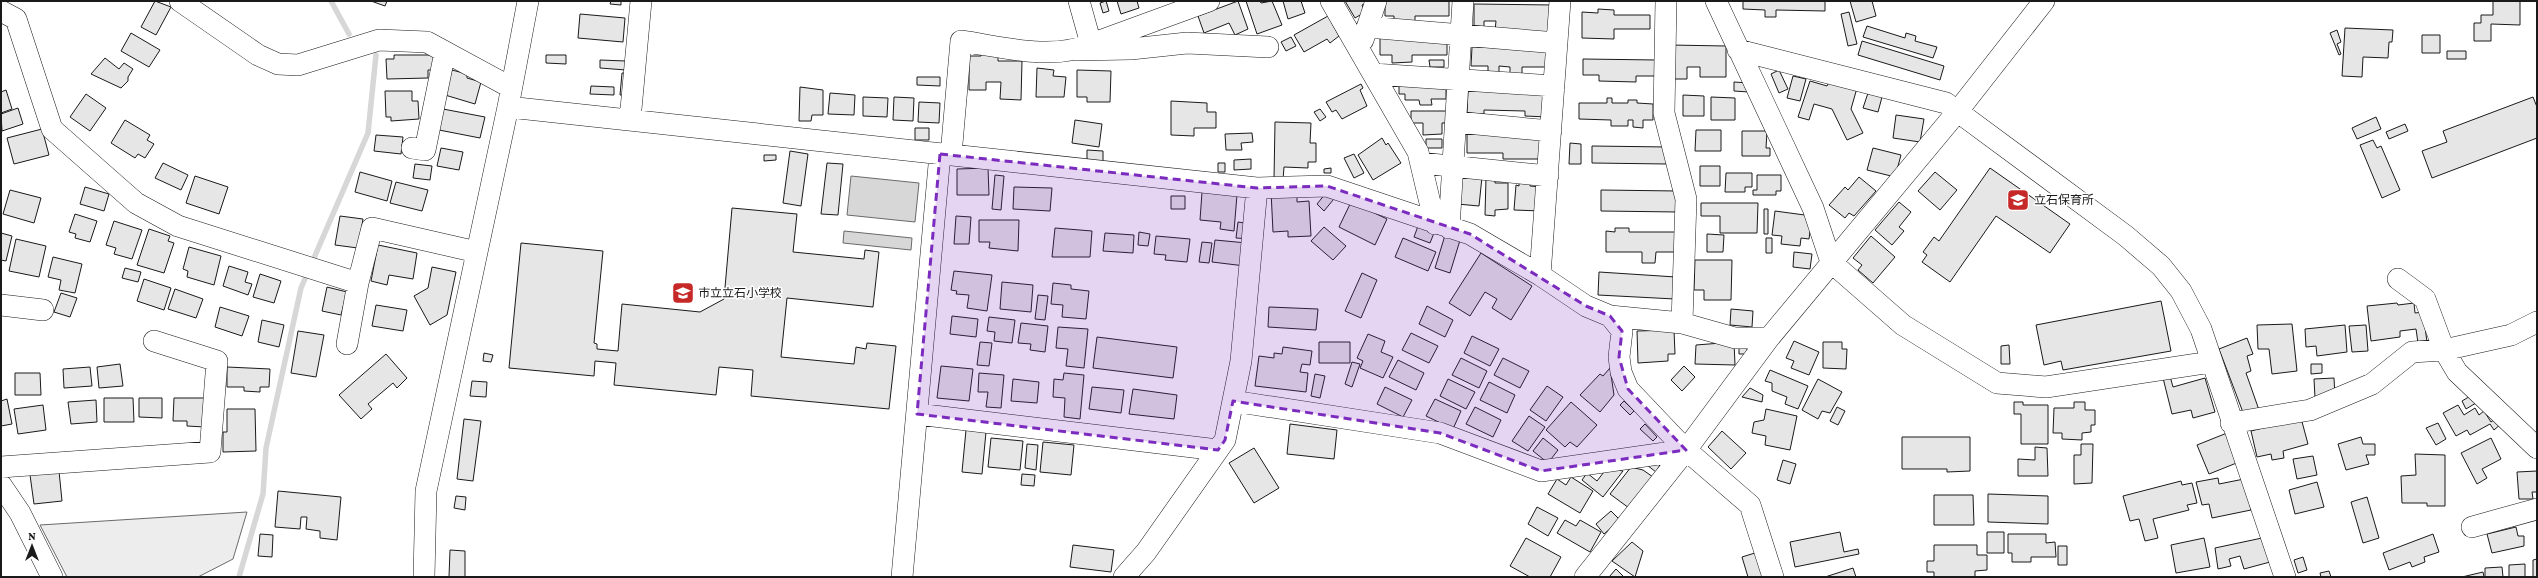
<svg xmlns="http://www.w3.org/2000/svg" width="2538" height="578" font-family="'Crimson Pro','Noto Sans JP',serif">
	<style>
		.built { fill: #ededed; stroke: #6a6a6a }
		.water { fill: #d7d7d7; stroke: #6a6a6a }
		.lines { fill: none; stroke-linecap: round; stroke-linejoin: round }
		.stream { stroke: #d7d7d7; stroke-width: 5.5 }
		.building { fill: #e6e6e6; stroke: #1a1a1a }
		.minor-casing { stroke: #1a1a1a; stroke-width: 22 }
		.minor { stroke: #fff; stroke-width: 21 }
		.marked { fill: #7b2cbf; fill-opacity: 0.2; stroke: #7b2cbf; stroke-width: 3; stroke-dasharray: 8 5; stroke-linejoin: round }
		.labels { text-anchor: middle; stroke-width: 3; stroke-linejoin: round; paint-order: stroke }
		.poi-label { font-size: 12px; fill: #1a1a1a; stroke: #fff; text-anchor: start }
	</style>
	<rect width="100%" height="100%" fill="#fff"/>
	<path class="built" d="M247,512L233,559L198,577H67L40,525Z"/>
	<path class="water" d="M851,176L919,183L915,222L847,215Z
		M844,231L912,238L911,250L843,243Z"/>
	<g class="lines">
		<path class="stream" d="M331,1L349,34
			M239,577L263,494L266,448L301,288L368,133L376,55"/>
	</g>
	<path class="building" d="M155,1L171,7L156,35L141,27Z
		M371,1H387L385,6Z
		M611,1H621V5L610,4Z
		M1106,1L1109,11L1103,13L1100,3Z
		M1117,1H1137L1139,8L1121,14Z
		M1238,1L1248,29L1235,35L1229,23L1204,33L1198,16Z
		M1246,1H1260L1261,3L1272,1L1282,25L1257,34Z
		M1283,1H1301L1305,13L1288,19Z
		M1345,1H1366L1367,3L1362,5L1365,12L1355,18Z
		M1385,1H1449V16H1415V23H1394V16H1385Z
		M1743,1H1825V11L1776,10V17H1765V10L1743,9Z
		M1850,1H1872L1876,16L1856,22Z
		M2493,1H2520V25L2491,24V41H2474V23H2481V15H2493Z
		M1474,4L1554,5L1553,32L1495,31L1496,21H1484V27H1474Z
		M1598,9L1614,10V15H1650V29H1614V39L1582,38V12L1598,13Z
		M1849,12L1857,44L1848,46L1841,14Z
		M580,14L625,18L623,42L578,38Z
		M1328,16L1339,36L1330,43L1327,39L1304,52L1294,35Z
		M1867,26L1905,38L1906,33L1916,36L1915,41L1937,47L1933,58L1863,37Z
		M2345,28L2393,30L2392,42H2389L2388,58L2363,57L2362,77L2342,76Z
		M2337,30L2341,42L2337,44L2341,54L2339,55L2330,33Z
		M131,33L160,50L149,67L121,51Z
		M2422,35H2440V53H2422Z
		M1291,37L1296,46L1286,51L1281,42Z
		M1380,38L1447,39V55H1412V62L1392,63V55H1380Z
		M1862,41L1944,66L1940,80L1858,55Z
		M1670,45L1726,46V77H1700V67H1687V79H1670Z
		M1472,47L1546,49V67H1522V74H1510V67L1499,66V73H1488V66H1471Z
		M2447,51H2466V59H2447Z
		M981,52H998V61H1022L1021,100L1000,99L1001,82H986V90H969V56H981Z
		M394,55H434V70H428V78L387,79L386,59H394Z
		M546,55H566V64L546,63Z
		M105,58L119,69L124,63L133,69L128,77V81L121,88L91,74Z
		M1583,59L1657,60V76H1636V82L1599,81V75H1583Z
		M600,60L626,61V70L600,68Z
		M1429,60H1444V67H1430Z
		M1037,68L1054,70L1053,76L1066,77L1064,97H1036Z
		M452,70L467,74V78L481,82L475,104L445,95Z
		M1077,70L1111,71L1110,102H1087V97H1077Z
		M1779,70L1788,89L1779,93L1771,74Z
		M622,73H628L626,95H620Z
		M1793,76L1806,79L1800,101L1787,98Z
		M917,77H940V86L917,85Z
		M1830,80L1857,88L1851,109L1863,133L1847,140L1832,109L1814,104L1809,120L1798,117L1810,81L1827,86Z
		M1734,82L1749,83V92L1734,91Z
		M1361,84L1363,88L1360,90L1367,106L1342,119L1336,110L1332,112L1326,102Z
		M1399,84L1446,89V99H1431L1432,105H1420L1419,100H1405V94H1399Z
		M591,86L614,87V95L590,94Z
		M800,87L823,90V115H812L811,121H799Z
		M6,90L12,109L1,113V92Z
		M1468,90L1547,92V117L1525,116V111L1484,110V114L1467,113Z
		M385,91H412V101H418L419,119L391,121V117H386Z
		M830,93L855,95L854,115L828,114Z
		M1868,93L1882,97L1878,112L1863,108Z
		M86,94L106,108L90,131L70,117Z
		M1683,95L1704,96V116H1683Z
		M863,97L888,98L887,117L863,116Z
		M894,97L914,98L913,121L893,120Z
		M1711,97L1735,98V120H1711Z
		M2533,97L2537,107V138L2432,178L2422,151L2447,142L2443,131Z
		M1607,98H1612V103H1628V100H1637V103L1653,104V120H1643V128L1633,127V120H1628V126H1611V120L1579,119V103H1607Z
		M1171,101L1207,103V112H1216V128H1194V136L1171,135Z
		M919,102L940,103L939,123L918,122Z
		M18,108L23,124L2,131L1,114Z
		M443,109L485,117L480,138L439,130Z
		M1320,109L1326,117L1320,121L1314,112Z
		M1411,111H1448V123H1442V134L1423,135V123H1411Z
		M1896,115L1924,119L1920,142L1893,138Z
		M2376,117L2381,129L2357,139L2352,128Z
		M125,120L150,135L147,140L154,144L145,158L138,154L135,158L111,143Z
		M1075,120L1102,124L1099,147L1072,143Z
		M1275,122L1311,123L1310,143H1316V162H1308V168L1284,167L1283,180L1274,179Z
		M2405,124L2408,131L2389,139L2386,132Z
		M915,128H929V140H915Z
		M42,129L49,155L14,164L7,138Z
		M1696,130H1721V151H1695Z
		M1742,131H1767L1766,148H1770V156H1742Z
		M1252,133L1253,142L1241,143L1242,150H1226L1225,134Z
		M1467,134H1545V159H1503V153H1467Z
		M376,135L403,137L401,154L374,151Z
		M1382,138L1386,145L1388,143L1401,163L1373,180L1358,155Z
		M1426,139H1442V148H1426Z
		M2373,140L2377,148L2381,146L2400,190L2382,198L2360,145Z
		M1570,143L1581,144V164H1569Z
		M1592,146L1668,147L1667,164L1592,163Z
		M441,148L463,152L459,170L437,166Z
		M1873,148L1901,155L1895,177L1867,170Z
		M1087,150L1103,151V161H1087Z
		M790,151L808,154L801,206L783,203Z
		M1354,154L1364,173L1354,178L1344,158Z
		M764,155H776V160L764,161Z
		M1251,159V169L1234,170V160Z
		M163,163L188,175L181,190L155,178Z
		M827,163L843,164L838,215L821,214Z
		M1218,163H1225V172H1218Z
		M415,164L432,166L430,180L413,178Z
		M1700,166H1720V186H1700Z
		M988,168L989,195H957V169Z
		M1331,168V173H1324V169Z
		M1990,168L2070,224L2050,253L1996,216L1950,282L1922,262L1927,255L1923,252L1934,237L1939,241Z
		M360,172L392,181L387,201L355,192Z
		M1935,172L1957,190L1940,210L1918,191Z
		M1726,173H1752V187H1745V192H1725Z
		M995,175L1004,176L1001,210L992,209Z
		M1459,175L1482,177L1479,206L1457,204Z
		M1757,175H1781V191H1776V195H1753V190H1757Z
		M195,176L228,187L219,214L186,203Z
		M1859,177L1876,191L1854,216L1849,213L1845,218L1829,205L1845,187L1848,190Z
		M1486,178H1495V183H1508V209L1495,210V216L1485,215Z
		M1519,180H1530V186L1542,187L1541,211L1514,210L1516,185L1519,186Z
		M396,182L428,190L422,211L390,203Z
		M85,187L109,194L104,211L80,204Z
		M1014,187L1052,188L1050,211L1013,209Z
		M1330,188L1338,194L1324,211L1317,204Z
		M10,190L41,198L34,223L3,214Z
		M1297,190V202L1309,201L1311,236L1288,237V231L1273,232L1271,191Z
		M1601,190L1678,191V212L1601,211Z
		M1202,192L1237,195L1234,231L1220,229L1221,222L1200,220Z
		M1171,196H1185V209H1171Z
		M1351,202L1387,219L1375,245L1339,227Z
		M1899,202L1911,212L1899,227L1904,231L1892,245L1875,230Z
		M1701,203H1758L1757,233H1720V216H1701Z
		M732,208L797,214L793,252L864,259L865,250L879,252L873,307L787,298L781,357L854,364L856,347L866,349L867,343L896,346L889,409L751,396L753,370L719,367L716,395L614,385L616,363L595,361L594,376L509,368L521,243L603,251L594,343L597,344V349L618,351L622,304L700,312L724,299Z
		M1764,209H1768V234H1764Z
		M1775,211L1812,216L1809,239L1801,238L1800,246L1781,244L1782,236L1772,235Z
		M75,214L97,221L90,242L75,238L76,234L69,232Z
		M340,216L363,219L358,248L335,245Z
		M956,216L971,217L969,244H954Z
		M979,220H1019L1018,251L989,248L990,242H979Z
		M114,221L142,230L132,259L114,254L116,248L106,245Z
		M1238,222L1251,224L1250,239L1236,238Z
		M1418,226L1434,233L1430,243L1414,237Z
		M1324,227L1346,246L1333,260L1311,241Z
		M1055,228L1092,231L1090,257H1052Z
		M1615,228H1629V232H1680V252H1656L1655,263H1642V252H1606V231L1615,232Z
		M149,229L170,236L168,241L174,243L164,273L137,265Z
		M1139,232L1150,234L1148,246L1138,245Z
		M1446,232L1461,237L1450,273L1435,268Z
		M1,233L12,236L6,261L1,260Z
		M1105,233L1134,235L1133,253L1103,251Z
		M1707,234L1724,235L1723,252H1707Z
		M1156,236L1190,239L1187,262L1165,260L1166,255L1154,254Z
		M1871,236L1895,257L1873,283L1858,270L1862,265L1853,258Z
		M1403,238L1436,252L1428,271L1395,257Z
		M1766,238H1772V253H1766Z
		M16,239L46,246L39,277L9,271Z
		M1215,240L1247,243L1245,266L1212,262Z
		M1202,242L1212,243L1209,263L1199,262Z
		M378,245L417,253L413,279L389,275L387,285L371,281Z
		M189,247L221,256L214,285L187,277L188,271L183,269Z
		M1794,252L1812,254L1810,269L1793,267Z
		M1481,253L1532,286L1511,320L1492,308L1497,299L1485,292L1470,316L1449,303Z
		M53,257L82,264L75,293L59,290L61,280L48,277Z
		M1695,260H1732L1731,300H1704V290H1694Z
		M229,266L248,272L245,282L252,284L248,295L223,286Z
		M432,267L456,272L447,315L430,325L414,296L428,288Z
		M125,268L141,272L138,282L122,278Z
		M954,271L992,275L987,311L967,308L969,295L956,294L957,291L951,290Z
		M1599,272L1676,277L1675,299L1598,295Z
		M1362,273L1377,280L1361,318L1345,311Z
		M260,274L281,281L274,303L253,297Z
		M144,279L171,288L164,310L137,301Z
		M1002,282L1033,285L1031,312L1000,309Z
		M1053,283L1071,285V289L1089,291L1086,319L1062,317L1063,305L1051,304Z
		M327,287L347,292L341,315L322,311Z
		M175,289L203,299L196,318L168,309Z
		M61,293L77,298L70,317L54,312Z
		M1038,295L1048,296L1045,320L1035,319Z
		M2161,301L2171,351L2063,370L2061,361L2044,365L2036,325Z
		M2397,303L2398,305L2414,303L2415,313L2423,312L2427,342L2418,343L2416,329L2400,331V337L2371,341L2367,306Z
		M376,305L407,310L403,331L372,326Z
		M1427,306L1453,320L1445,337L1419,324Z
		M220,307L249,316L242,336L215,327Z
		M1269,307L1318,309L1316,330L1268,327Z
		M1731,309L1753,311L1752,327L1730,325Z
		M952,316L978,319L976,337L950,334Z
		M989,317L1015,320L1012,343L994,341L995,332L987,331Z
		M262,320L284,325L279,347L258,342Z
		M1021,323L1048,326L1045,352L1030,350L1031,344L1018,343Z
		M2292,324L2297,371L2272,374L2269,349H2258L2257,325Z
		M2345,325L2347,352L2317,356L2316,346L2306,347L2305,329Z
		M2366,325L2368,351L2352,352L2349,326Z
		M1058,327L1088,329L1084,368L1066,366L1068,349L1056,348Z
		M1674,330L1675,354H1668V361L1638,363L1637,331Z
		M298,331L324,335L316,377L291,373Z
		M1411,333L1438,346L1429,363L1402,350Z
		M1368,334L1385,341L1381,352L1393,357L1383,378L1360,368L1363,361L1357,358Z
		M1472,336L1499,349L1490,366L1464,353Z
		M1097,337L1177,347L1173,378L1093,368Z
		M2247,338L2253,354L2247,356L2251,371L2246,373L2259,410L2244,415L2219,349Z
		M1794,341L1819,352L1809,375L1791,368L1794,361L1786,358Z
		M980,342L992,343L989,366L977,365Z
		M1319,342H1350V363H1319Z
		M1734,342L1735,365L1695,364L1696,345Z
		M1823,342H1842V349H1847L1846,369L1823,368Z
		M1739,343L1747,345V354H1739Z
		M2009,345L2010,364H2001V346Z
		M1283,347L1312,351L1310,365L1302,364L1300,372L1308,373L1306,392L1255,386L1259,356L1274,358V353L1282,354Z
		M484,353L493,355L491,362L483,361Z
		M386,354L407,378L397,388L393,383L368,404L372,409L361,419L339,395Z
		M1461,358L1487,371L1479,388L1452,375Z
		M1503,358L1529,371L1520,388L1494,375Z
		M1398,360L1424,373L1416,390L1389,377Z
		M1352,362L1360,364L1352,387L1345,384Z
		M120,364L123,386L99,388L97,367Z
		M2311,364H2322V373L2311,374Z
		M941,366L973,369L969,401L937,398Z
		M1684,366L1695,377L1682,391L1671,380Z
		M90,367L92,386L64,388L63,369Z
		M227,367L270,369L269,387H260V392L244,391V387H227Z
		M1610,368L1614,395L1600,412L1580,395L1600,374L1603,376Z
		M1770,370L1808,386L1798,409L1785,404L1787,397L1772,391V383L1765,381Z
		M15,373H40L41,395H15Z
		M979,373L1004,375L1001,408L986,407L988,392H978Z
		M1064,373L1084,375L1080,419L1064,417L1065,398L1053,397L1054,379L1063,380Z
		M1315,374L1325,376L1320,398L1311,396Z
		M2170,376L2173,387L2205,378L2215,412L2193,418L2191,410L2172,414L2163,378Z
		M2334,378L2335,397L2315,398L2314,379Z
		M1013,379L1039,382L1037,403L1011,401Z
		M1448,379L1475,392L1466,409L1440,396Z
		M1818,379L1842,392L1830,413L1822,411L1818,419L1802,410Z
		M472,381L487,382L486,397L470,396Z
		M1489,382L1515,395L1507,413L1480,400Z
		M1547,386L1563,397L1546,421L1530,410Z
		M1092,387L1124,390L1121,413L1089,409Z
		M1385,387L1412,400L1403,417L1377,404Z
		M1750,388L1763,395L1762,402L1742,397Z
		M1133,389L1177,395L1174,419L1129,414Z
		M2472,395L2476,403L2466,409L2462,401Z
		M104,398H133L134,422H104Z
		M139,398H162V418L139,417Z
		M174,398H205V427L187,426V421H173Z
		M7,399L12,424L1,426V401Z
		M1435,399L1461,411L1453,429L1426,416Z
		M96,400L97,422L71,424L68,402Z
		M1624,401L1634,411L1630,415L1620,405Z
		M1571,402L1597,425L1577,447L1570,442L1565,447L1546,430Z
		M2014,402H2023V405H2048V444H2021V414H2014Z
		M2074,402H2085V410H2095V425H2091V432L2082,433V440L2062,439V433H2053L2054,408H2074Z
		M43,405L46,430L18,434L14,409Z
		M2458,405L2464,415L2475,408L2479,415L2484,411L2491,422L2497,417L2502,423L2494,430L2490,424L2470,435L2467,430L2456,436L2443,413Z
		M1475,407L1501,420L1493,437L1466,424Z
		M1837,407L1845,411L1838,425L1830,421Z
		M227,409H255L256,451L223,452V432H227Z
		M1766,409L1797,416L1790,450L1765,445L1766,436L1752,433L1754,422L1764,420Z
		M1529,416L1545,427L1528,451L1512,441Z
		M2301,418L2308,444L2283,451L2284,458L2272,460L2271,454L2257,457L2251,431Z
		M464,419L481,421L473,481L457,479Z
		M2438,423L2446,439L2436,445L2426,428Z
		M1290,424L1337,430L1334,459L1287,454Z
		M1645,424L1657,437L1653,441L1640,429Z
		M966,430L986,432L982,474L962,472Z
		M1722,431L1746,453L1731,469L1708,447Z
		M2227,433L2239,462L2209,474L2197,445Z
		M1902,437H1970V471L1947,472V469H1902Z
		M2361,437L2363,444H2375V455H2366L2369,464L2346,470L2338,444Z
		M991,438L1023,441L1020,470L988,467Z
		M1543,438L1558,450L1548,463L1533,451Z
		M2491,438L2501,459L2482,469L2487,478L2477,484L2461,453Z
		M1043,442L1074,445L1071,475L1040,472Z
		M1027,444L1038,445L1036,470L1025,468Z
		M2081,444H2093L2092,483L2074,484V455H2081Z
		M2035,447L2047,448L2048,476H2018V459L2035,460Z
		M1254,448L1279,488L1254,503L1229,463Z
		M2415,454L2445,455V506H2427V503H2402L2401,476L2416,475Z
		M2313,456L2317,475L2297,479L2293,459Z
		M1663,459L1656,472L1643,462Z
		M1783,460L1796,464L1790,484L1777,480Z
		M1631,467L1643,470L1653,477L1629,508L1610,494Z
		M1607,468L1623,471L1603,497L1582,480L1587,473L1597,481Z
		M59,471L62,501L34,504L30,475Z
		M2537,471V492H2532L2533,499H2519L2517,472Z
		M1022,474L1035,475L1034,486L1021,485Z
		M1571,477L1593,491L1580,513L1548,494L1557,479L1566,485Z
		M2218,478L2219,484L2244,479L2251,510L2212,518L2209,504L2202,505L2196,482Z
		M2181,481L2182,485L2192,483L2197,503L2187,505L2189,510L2153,519L2158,538L2145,541L2139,519L2130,521L2123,496Z
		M2317,482L2324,507L2295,514L2289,490Z
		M278,491L341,497L337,540L320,538V531L306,529L307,517H301L300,529L275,527Z
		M1988,494L2048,496V524L1988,522Z
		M1934,495H1973L1974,525H1934Z
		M456,496L466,497L465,510L454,508Z
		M2367,497L2379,538L2363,543L2351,502Z
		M1537,507L1558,518L1548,536L1528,524Z
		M1611,511L1620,520L1604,534L1596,524Z
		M1565,520L1576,526L1580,520L1601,532L1590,552L1557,533Z
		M2516,527L2518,536H2524V546L2492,553L2487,534Z
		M1840,532L1844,552L1858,549L1859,554L1795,567L1790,542Z
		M1987,532H2004V553H1987Z
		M260,534L273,535L272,557L258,556Z
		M2008,534H2046V543L2055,542L2056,557H2031V562H2012V553H2008Z
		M2433,534L2439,552L2424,557L2425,562L2412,567L2410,562L2389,570L2383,553Z
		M1526,538L1561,557L1550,577H1530L1510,566Z
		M2204,538L2210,567L2176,573L2171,545Z
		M2262,538L2270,562L2244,569L2240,556L2229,559L2231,566L2218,569L2215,548Z
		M1632,542L1643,551L1635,577L1612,561Z
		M1073,545L1114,550L1111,572L1070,567Z
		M1934,545H1977V555H1987V570L1975,571V577H1934V572H1927V561H1934Z
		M2058,546H2067V565H2058Z
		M450,550L465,551V577H449Z
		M1758,552L1766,577H1748L1742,557Z
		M2303,557L2307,570L2298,573L2294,560Z
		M2537,559V577H2533V560Z
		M2525,564V577H2509V565Z
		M2502,567L2503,577H2485V568Z
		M1853,568L1856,577H1825Z
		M1616,569L1624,577H1609Z
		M2329,571L2331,577H2321L2320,573Z
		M2483,572L2484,577H2462Z"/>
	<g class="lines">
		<g class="minor-casing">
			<path id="minor" d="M180,1L258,55L278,64L298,65L379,40L427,42L510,87
				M1079,1L1091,44L1209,1
				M1331,1L1418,152L1435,224
				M1666,1L1664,113L1686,199L1682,323
				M1716,1L1813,208L1831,262L1903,325L1997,383L2046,387L2211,362
				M1,11L16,19L52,129L136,203L178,226L358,283L372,228L477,252
				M1367,27L1557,43
				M1363,40L1376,1
				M1076,50L1131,49L1187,43L1268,47
				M1738,50L1946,103L2126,236L2161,266L2181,291L2201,329L2285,577
				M1373,74L1554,86
				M508,107L1257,188L1327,186L1470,234L1540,275L1586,306L1610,316L1682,323L1735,338H1769
				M630,120L641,1
				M1456,122L1551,131
				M412,148L425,150L445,52
				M951,155L961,41C1003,47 1051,61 1091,44
				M1421,163L1548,176
				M1449,228L1463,1
				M1540,275L1560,1
				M2398,279L2425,299L2444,350L2457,372L2537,448
				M1,305L43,310
				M1610,316L1622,331L1619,357L1621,372L1628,389L1686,450L1750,505L1773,577
				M347,344L358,283
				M1233,401L1440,433L1541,471L1686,450
				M917,414L1218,450
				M2231,423L2310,410L2372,384L2412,352L2444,350L2511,335L2537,322
				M1,467L210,452L217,361L154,341
				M1,485L20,513L52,577
				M2472,527L2537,509
				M424,577L426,491L508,107L528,1
				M902,577L940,154
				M1124,577L1146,552L1225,440L1241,361L1257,188
				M1585,577L1686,450L1769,338L1957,112L2044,1"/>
		</g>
		<use href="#minor" class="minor"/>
	</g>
	<path class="marked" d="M940,154L1257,188L1327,186L1470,234L1586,306L1610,316L1622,331L1619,357L1628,389L1686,450L1541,471L1440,433L1233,401L1225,440L1218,450L917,414Z"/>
	<defs>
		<g id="school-square" transform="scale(1.15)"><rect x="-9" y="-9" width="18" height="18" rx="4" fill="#c62828" stroke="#fff"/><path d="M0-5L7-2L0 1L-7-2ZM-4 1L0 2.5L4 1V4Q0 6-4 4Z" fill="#fff"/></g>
	</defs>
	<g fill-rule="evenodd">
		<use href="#school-square" x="2018" y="200"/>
		<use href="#school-square" x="683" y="293"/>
	</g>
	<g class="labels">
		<g class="poi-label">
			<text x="2034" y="204">立石保育所</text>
			<text x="698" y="297">市立立石小学校</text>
		</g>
	</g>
	<rect width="2538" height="578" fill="none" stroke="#1a1a1a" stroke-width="4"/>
	<g transform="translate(32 546)" stroke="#ffffff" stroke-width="3" paint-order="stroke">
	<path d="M0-3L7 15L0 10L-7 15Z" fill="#1a1a1a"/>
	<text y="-6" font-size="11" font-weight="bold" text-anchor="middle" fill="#1a1a1a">N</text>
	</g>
</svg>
